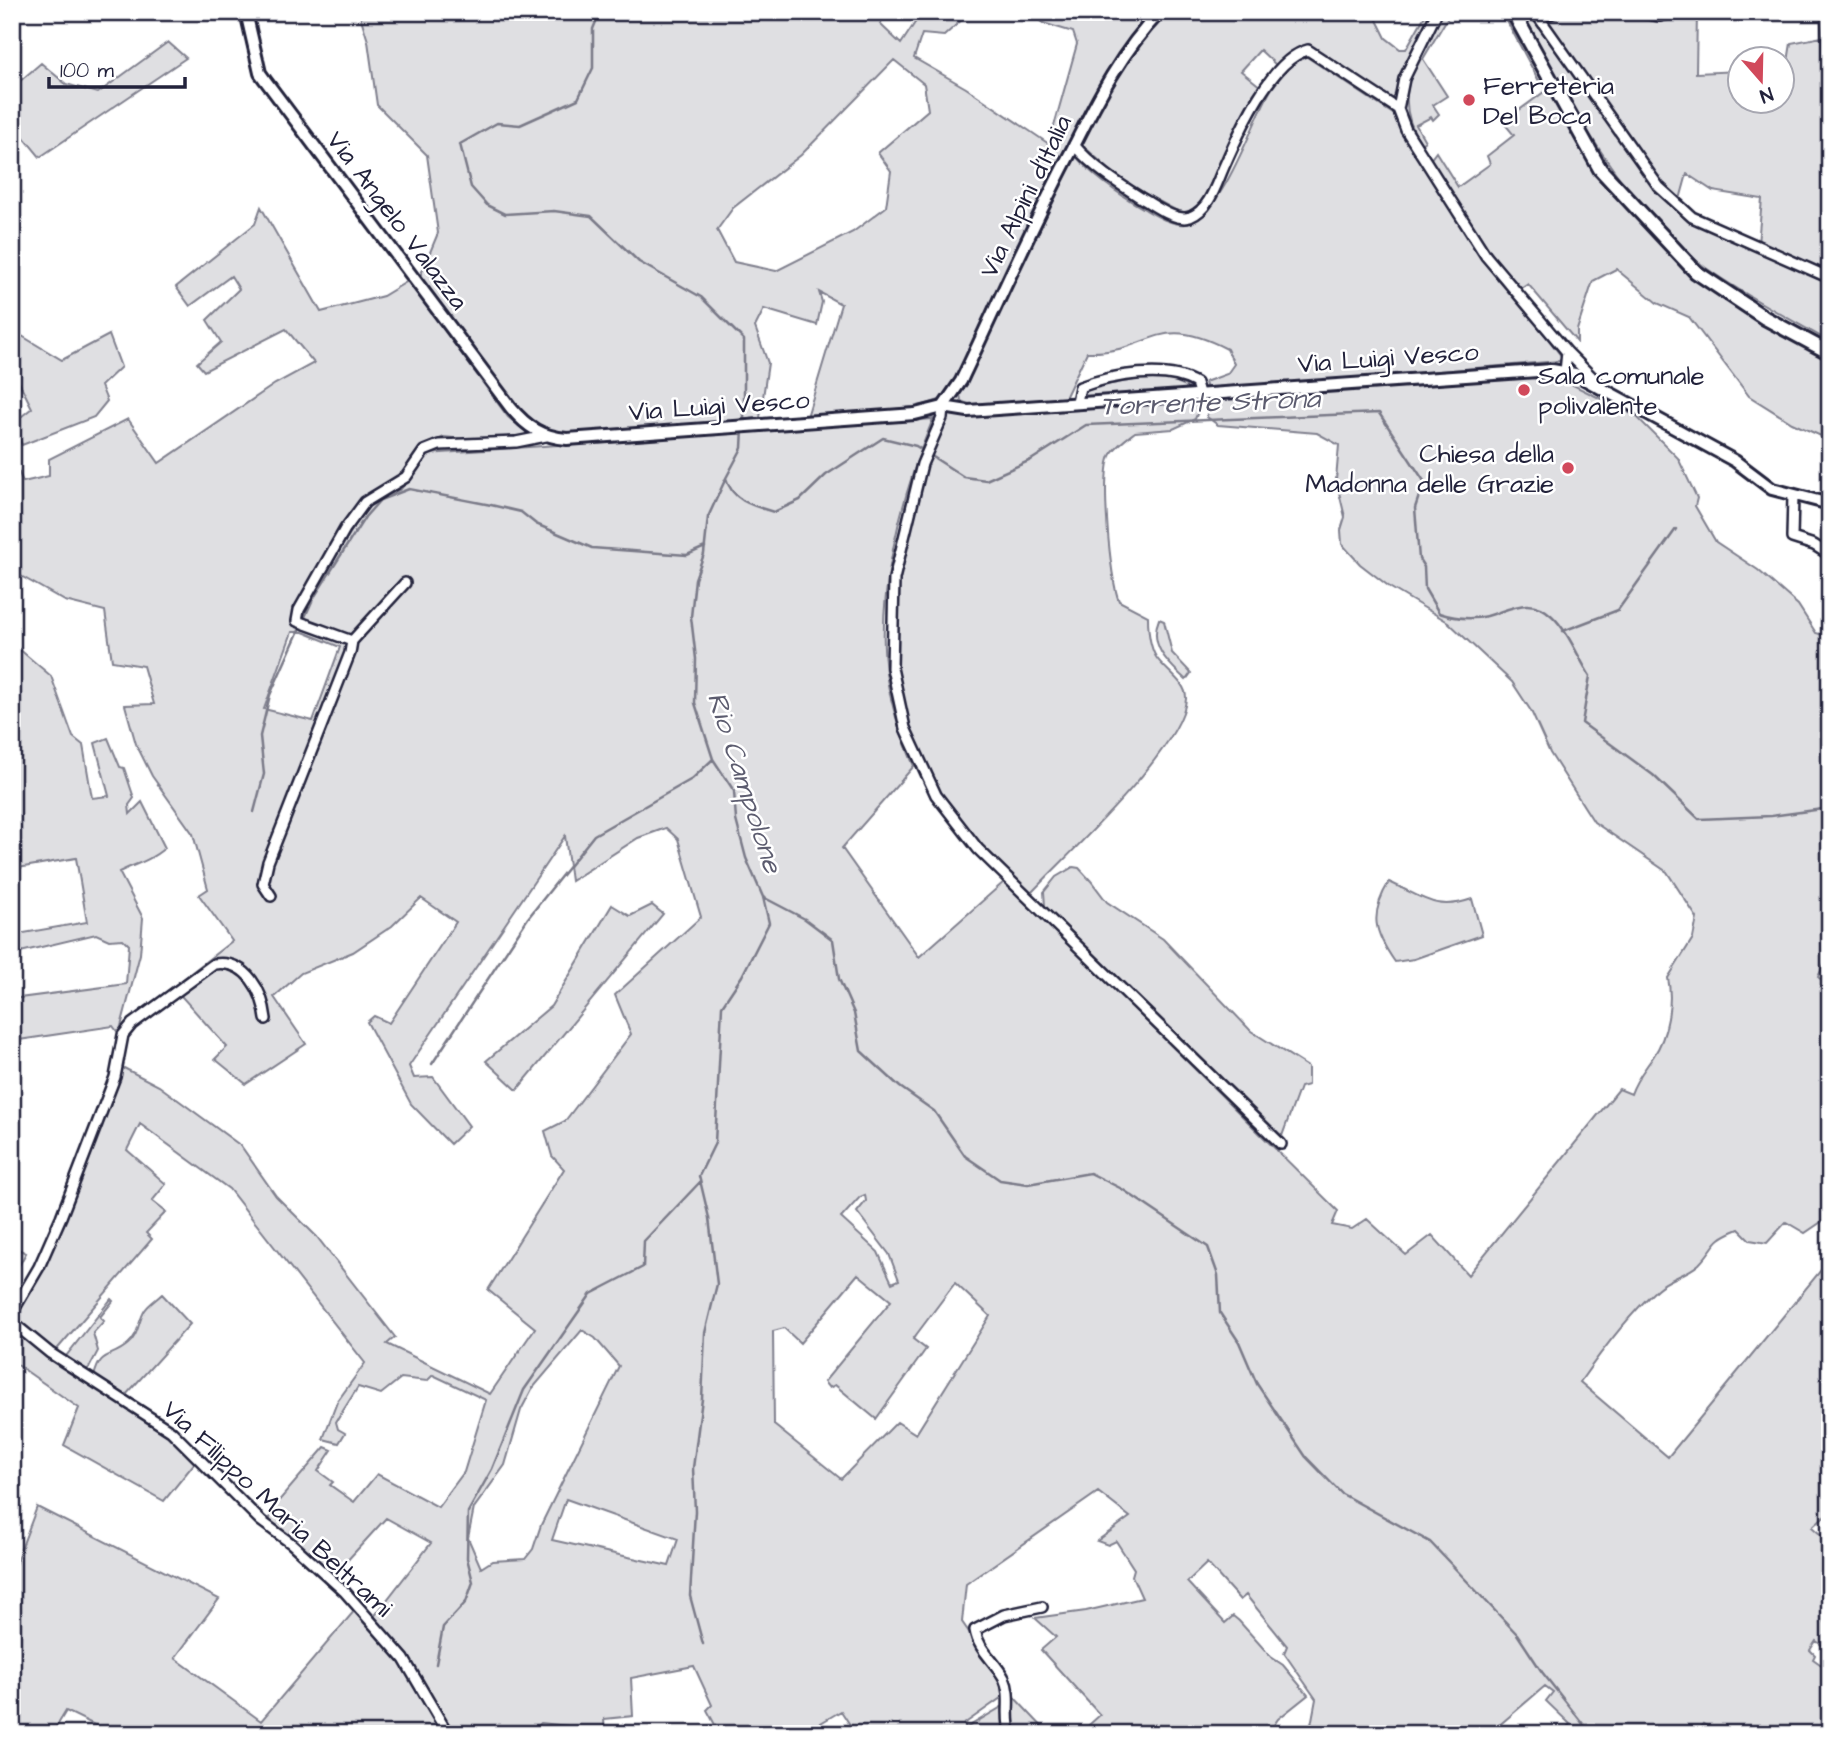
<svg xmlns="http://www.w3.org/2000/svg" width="1842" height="1746" font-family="'Architects Daughter',sans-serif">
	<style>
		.green { fill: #dfdfe2; stroke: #80808e; stroke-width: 2; fill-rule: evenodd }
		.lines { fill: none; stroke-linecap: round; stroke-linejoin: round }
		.stream { stroke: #7a7a88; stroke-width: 2.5 }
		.minor-casing { stroke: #22223b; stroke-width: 14 }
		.tertiary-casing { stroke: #22223b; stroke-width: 16 }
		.secondary-casing { stroke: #22223b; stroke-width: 18 }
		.minor { stroke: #fff; stroke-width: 9 }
		.tertiary { stroke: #fff; stroke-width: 10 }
		.secondary { stroke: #fff; stroke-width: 12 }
		.poi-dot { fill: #d1495b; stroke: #fff; stroke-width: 2.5 }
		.labels { text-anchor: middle; stroke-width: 5; stroke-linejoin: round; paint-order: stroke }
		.poi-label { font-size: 26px; fill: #22223b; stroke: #fff; text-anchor: start }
		.street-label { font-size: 26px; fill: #22223b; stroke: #fff }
		.water-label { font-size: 28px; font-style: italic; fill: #5c5c6f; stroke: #fff }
	</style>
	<rect width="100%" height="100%" fill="#fff"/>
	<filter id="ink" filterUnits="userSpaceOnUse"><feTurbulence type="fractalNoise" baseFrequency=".0143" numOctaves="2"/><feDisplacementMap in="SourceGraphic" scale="14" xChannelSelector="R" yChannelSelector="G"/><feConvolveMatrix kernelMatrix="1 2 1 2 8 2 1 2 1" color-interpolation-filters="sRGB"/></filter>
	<g filter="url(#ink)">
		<path class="green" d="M359,12H887L880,24L901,44L922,12H963L966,16L944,36L922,34L914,58L966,88L1049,144L1077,44L1073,32L1043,23L1028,12H1154L1125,44L1066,148L946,398L917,407L807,417L841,304L819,292L822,302L817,325L764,309L755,327L768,363L760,418L565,435L545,430L514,405L417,277L421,274L438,233L427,155L377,105L368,41ZM894,60L924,84L928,110L878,153L891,171L886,207L853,232L776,271L734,262L717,230L733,208L801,155Z
			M1166,12H1373L1386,38L1400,49H1406L1427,12H1434L1404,66L1395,104L1351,72L1303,47L1277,66L1260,50L1241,71L1261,87L1200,204L1189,212H1179L1123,182L1080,143C1105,96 1130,52 1166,12Z
			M1444,12H1451L1423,59L1447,96L1433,105L1439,114L1433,120L1431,117L1416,125L1425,141L1421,144C1388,93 1419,58 1444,12Z
			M1502,12H1508L1544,80L1539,81Z
			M1540,12H1697L1696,73L1740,71L1741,102H1783V69L1787,68L1791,43L1822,37L1820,12H1830V38H1822V109H1830V274L1758,244L1762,199L1713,191L1687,174L1679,203L1660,183Z
			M1532,16L1655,190L1690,222L1830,284V342C1789,318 1745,296 1706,268C1622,205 1575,109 1523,21Z
			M168,42L186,58L40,157L12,123V88L41,63L66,84L98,93Z
			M1299,57H1307L1396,116L1402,133L1472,241L1562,357L1560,361L1207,390L1205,382L1227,374L1234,364L1227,349C1154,311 1152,354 1087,352L1065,398L972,406L961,401L960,394L1074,154C1093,177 1120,195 1146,210C1157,216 1173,226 1186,224C1223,216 1252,121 1271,90C1279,78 1288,68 1299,57Z
			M1548,89L1597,171L1692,272L1830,358V440L1792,423L1749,396L1689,317L1657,303L1616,269L1593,281L1577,330V342L1528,284L1519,290L1490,251L1430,160L1436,152L1458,187L1490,164L1487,156L1514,135L1503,122Z
			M261,207L321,312L383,296L408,281L508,417L530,435L472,440L444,437L424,446L401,477L385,485L337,537L294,611V618H299L358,520L371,504L401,489L427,454L933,419C902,494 874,598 887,679C892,709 902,738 914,766L842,848L919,957L1005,881L1338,1211L1332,1225L1352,1229L1367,1219L1406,1255L1432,1235L1468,1275L1619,1089L1631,1094C1636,1079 1645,1069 1653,1057C1668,1036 1673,1001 1668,978L1693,938L1697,918L1667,872L1594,822L1550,753L1531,711L1512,682L1448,622L1391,588L1360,564L1342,544L1341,530L1345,517L1336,480L1339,445L1317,433L1218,425L1207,417L1209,398L1514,376L1567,382L1636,416L1678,458L1697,498L1695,506L1716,542L1758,570L1798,605L1816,633L1830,637V952L1818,977L1830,987V1216L1805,1233L1786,1222L1767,1243L1750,1240L1739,1229C1709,1241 1719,1244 1699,1264C1687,1275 1669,1278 1657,1289C1627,1317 1603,1349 1580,1382L1668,1457L1830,1259V1511L1812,1527L1830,1543V1616L1825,1622L1830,1627V1651L1816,1641L1810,1650L1815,1655L1813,1659L1830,1671V1734H1719L1703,1724L1697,1734H1561L1570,1724L1546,1701L1553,1692L1545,1686L1489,1734H1305L1311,1725L1316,1699L1284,1653L1287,1646L1246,1595L1240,1600L1207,1563L1187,1582L1225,1623L1233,1616L1239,1621L1271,1657L1283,1665L1308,1695L1278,1719L1268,1734H1079L1100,1715L1041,1650L1056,1637L1035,1618L1086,1611L1142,1598L1132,1576L1134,1569L1116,1541L1108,1545L1097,1541L1130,1517L1098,1492L966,1584L962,1622L1002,1680L1005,1695L964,1724L966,1728L1005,1705L1007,1734H856L841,1711L802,1734H720L707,1710L712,1705L694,1666L631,1678L633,1716L604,1719L605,1734H566L567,1726L541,1723L531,1734H452L422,1678L373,1618L431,1543L386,1518L334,1575L270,1521V1511L325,1447L332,1450L318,1471L333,1482L330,1485L354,1502L377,1474L438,1507L464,1472L486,1400L433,1375L427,1381L401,1378L381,1394L358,1387L336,1422L338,1429L345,1433L339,1443L323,1439L337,1402L365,1363L229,1189L140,1124L127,1150L166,1184L152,1201L166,1212L146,1233L152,1239L53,1354L14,1321L13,1317L40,1268L120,1066L159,1086L241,1146L276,1196L317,1237L395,1337L387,1344L490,1394L535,1328L488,1290L564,1169L552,1156L545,1131L565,1121L631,1034L615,995L701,917L678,839L666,828L638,838L571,881L565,836L409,1066L414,1078L433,1077L469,1126L450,1144L411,1104L367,1022L374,1016L389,1023L456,922L421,898L392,926L353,952L301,973L274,997L306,1044L246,1084L215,1059L227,1047L173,987L232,941L199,895L208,889L193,834L152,776L136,744L125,705L154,704L143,666L112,661L105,611L65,601L12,571V457L23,482L49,476V459L128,419L159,463L275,384L314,363L286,329L204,371L197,363L221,342L207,320L239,289L231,276L190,306L176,287L255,224ZM292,632H303L340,647L313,721L264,709ZM865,1195L866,1201L857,1212L889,1254L899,1280L892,1283L878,1252L841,1218L860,1197ZM858,1274L891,1301L824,1382L829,1388L835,1385L876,1419L926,1349L913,1339L955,1283L990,1316L916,1434L897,1422L841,1479L774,1425L773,1331L784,1328L800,1343ZM582,1330L595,1338L619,1366L541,1525L533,1549L525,1559L492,1561L481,1568L468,1538L474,1508L505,1465L521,1410L532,1389ZM566,1499L678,1539L669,1566L552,1540Z
			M12,330L62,360L109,335L121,367L101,386L107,401L94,417L22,445L12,424L32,408L12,368Z
			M1146,378L1172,380L1186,386V391L1082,398L1087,388Z
			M1185,397L1194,403L1198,412L1195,419L1173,429L1135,432C1127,438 1117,445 1111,454C1100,473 1110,581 1119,601L1148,616C1148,629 1149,645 1156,657C1165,671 1187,682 1186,699C1183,748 1067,855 1031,893L993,859L937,792L910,731L895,668L898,576L925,464L948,415Z
			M1159,619L1164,621L1172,653L1191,673L1186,680C1168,663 1148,645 1159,619Z
			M12,643L51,676L73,737L83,745L92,798L109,796L95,743L108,738L120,767L124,768L134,798L129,805L130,814L142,802L165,848C146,863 139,862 119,872L143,918L140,954L119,1034L113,1026L12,1041V999L126,984L129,945L123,939L109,940L96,934L12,954V935L87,922L76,858L12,869Z
			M1073,867L1079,868L1091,881L1107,902L1163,939L1251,1031L1308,1067V1085L1300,1087L1282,1136L1045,906L1044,892L1056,877Z
			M1389,882C1423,897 1435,912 1472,899L1482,935L1414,959L1395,962C1374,932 1369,915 1389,882Z
			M612,905L630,916L652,905L663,914L517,1090L486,1061L551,1006Z
			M12,1246L26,1253L14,1275L12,1274Z
			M162,1294L190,1324L125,1396L94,1377C100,1350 111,1359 128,1344C139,1335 138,1321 145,1310C149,1304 157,1299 162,1294Z
			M111,1299L113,1301L100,1317L104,1321L93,1333L98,1351L89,1368L82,1372L63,1360Z
			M12,1329L166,1432L197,1460L164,1501L64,1445L79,1408L12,1361Z
			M37,1507L219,1599L175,1658L261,1721L355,1610L407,1669L443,1734H113L66,1711L52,1734H12V1573Z
			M1013,1696L1049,1734H1015L1012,1727Z"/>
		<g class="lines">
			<path class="stream" d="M600,12L593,29V68L578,99L520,125L497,123L460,144L471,187L487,205L505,214L554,211L591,216L639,262L701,297L744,340V422
				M743,428L742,448L726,478C732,501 753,506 774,512L800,500L826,475L883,438L916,446L964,477L986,480L1031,460L1086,425L1379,413L1424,481L1415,508L1419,559L1424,567L1425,589L1439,613C1454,618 1471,620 1487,616C1511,609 1531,595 1552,616C1568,631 1578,657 1590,676L1582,723L1653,775L1699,819L1771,816L1830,808
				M726,478L708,517L704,554L695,579L691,617L696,659L695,703L713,759L734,791L736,820L746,858L763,897L805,919L833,940L839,979L854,1013L861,1051L900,1087L934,1111L965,1156L1000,1180L1028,1184L1090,1173L1122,1189L1208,1247L1218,1275L1220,1313L1239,1342L1257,1384L1306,1457L1342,1494L1430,1542L1517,1634L1542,1672L1591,1734
				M1563,631L1618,610L1676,529
				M254,812L264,774L260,736L270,695L313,599L365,517L380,500L409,489L491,505L521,512L536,524L592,548L687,555L705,547
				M432,1064L528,918L594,835L692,779L713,759
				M703,1644L690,1596L695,1511L693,1468L702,1399L705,1333L717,1284L709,1218L699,1176L715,1143L722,1006L742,976L769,923L763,897
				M436,1664L443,1627L466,1602L473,1582L467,1558L468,1512L492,1469L524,1390L591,1294L643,1267L644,1241L700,1182"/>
			<g class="minor-casing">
				<path id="minor" d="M1437,12L1404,79L1398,109L1406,130L1486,256L1567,352L1565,372
					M1535,12L1659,187L1692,217L1830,278
					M1638,12L1660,16L1677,12
					M1539,18L1555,12
					M1074,145C1093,167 1116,182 1141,198C1154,205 1175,222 1190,217C1209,210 1216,185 1223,169C1238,135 1270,59 1308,50L1398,109
					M1567,352L1600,385
					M1077,402L1080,387C1112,375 1166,365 1196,383L1199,393
					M943,407L942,418L922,464L894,579L892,668L905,728L936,795L978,849L1281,1144
					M1793,495L1792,538L1814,545L1830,555
					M352,641L405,583
					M271,896L263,884L268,862L350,653L352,641L297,621L299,610L345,529L365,502L406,477L424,451L439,445L516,442L546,436
					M12,1313L39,1267L61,1217L115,1077L123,1035L132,1024L214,964C247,959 263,992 266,1019
					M12,1322L50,1353L171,1431L261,1521L292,1544L345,1592L404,1659L448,1734
					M1011,1734C1004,1716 1013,1697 1004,1678C995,1661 978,1650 975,1630L1004,1615L1042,1607"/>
			</g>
			<g class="tertiary-casing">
				<path id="tertiary" d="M246,12L260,73L265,80L511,408C527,427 542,437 567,439L915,414L943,407L968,411L1552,370L1575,374L1735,461L1772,489L1830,504
					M943,407L961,381C998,303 1033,223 1074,146C1098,98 1122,51 1160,12"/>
			</g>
			<g class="secondary-casing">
				<path id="secondary" d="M1513,12L1600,169L1696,272L1765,318L1830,353"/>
			</g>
			<use href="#minor" class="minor"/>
			<use href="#tertiary" class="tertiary"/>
			<use href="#secondary" class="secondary"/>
		</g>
	</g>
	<g class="poi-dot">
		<circle cx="1469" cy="100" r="7"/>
		<circle cx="1524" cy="390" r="7"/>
		<circle cx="1568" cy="468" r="7"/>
	</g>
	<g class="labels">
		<g class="poi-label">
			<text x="1483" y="94">Ferreteria<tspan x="1483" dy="30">Del Boca</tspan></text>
			<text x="1538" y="384">Sala comunale<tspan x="1538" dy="30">polivalente</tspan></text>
			<text x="1554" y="462" text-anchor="end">Chiesa della<tspan x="1554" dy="30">Madonna delle Grazie</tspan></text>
		</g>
		<g class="street-label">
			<text transform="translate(1025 196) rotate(-64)" y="9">Via Alpini d'Italia</text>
			<text transform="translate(398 220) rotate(53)" y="9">Via Angelo Valazza</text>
			<text transform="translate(1388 357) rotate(-4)" y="9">Via Luigi Vesco</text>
			<text transform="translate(719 405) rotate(-4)" y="9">Via Luigi Vesco</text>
			<text transform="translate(278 1508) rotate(43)" y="9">Via Filippo Maria Beltrami</text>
		</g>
		<g class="water-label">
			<text transform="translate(1210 401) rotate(-2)" y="10">Torrente Strona</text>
			<text transform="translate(746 782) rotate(72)" y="10">Rio Campolone</text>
		</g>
	</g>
	<rect width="1842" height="1746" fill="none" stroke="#fff" stroke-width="42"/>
	<rect x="21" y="21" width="1800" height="1704" fill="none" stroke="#22223b" stroke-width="2.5" filter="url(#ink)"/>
	<g transform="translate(1761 80) rotate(160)"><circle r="33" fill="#ffffff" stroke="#a7a7b1" stroke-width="2"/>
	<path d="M0-5L12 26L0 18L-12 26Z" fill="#d1495b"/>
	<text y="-10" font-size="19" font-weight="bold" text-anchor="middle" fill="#22223b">N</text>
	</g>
	<path d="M49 77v10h136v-10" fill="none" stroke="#22223b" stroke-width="3.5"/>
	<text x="60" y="77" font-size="21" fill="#22223b" stroke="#ffffff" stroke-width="5" paint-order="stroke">100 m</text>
</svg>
